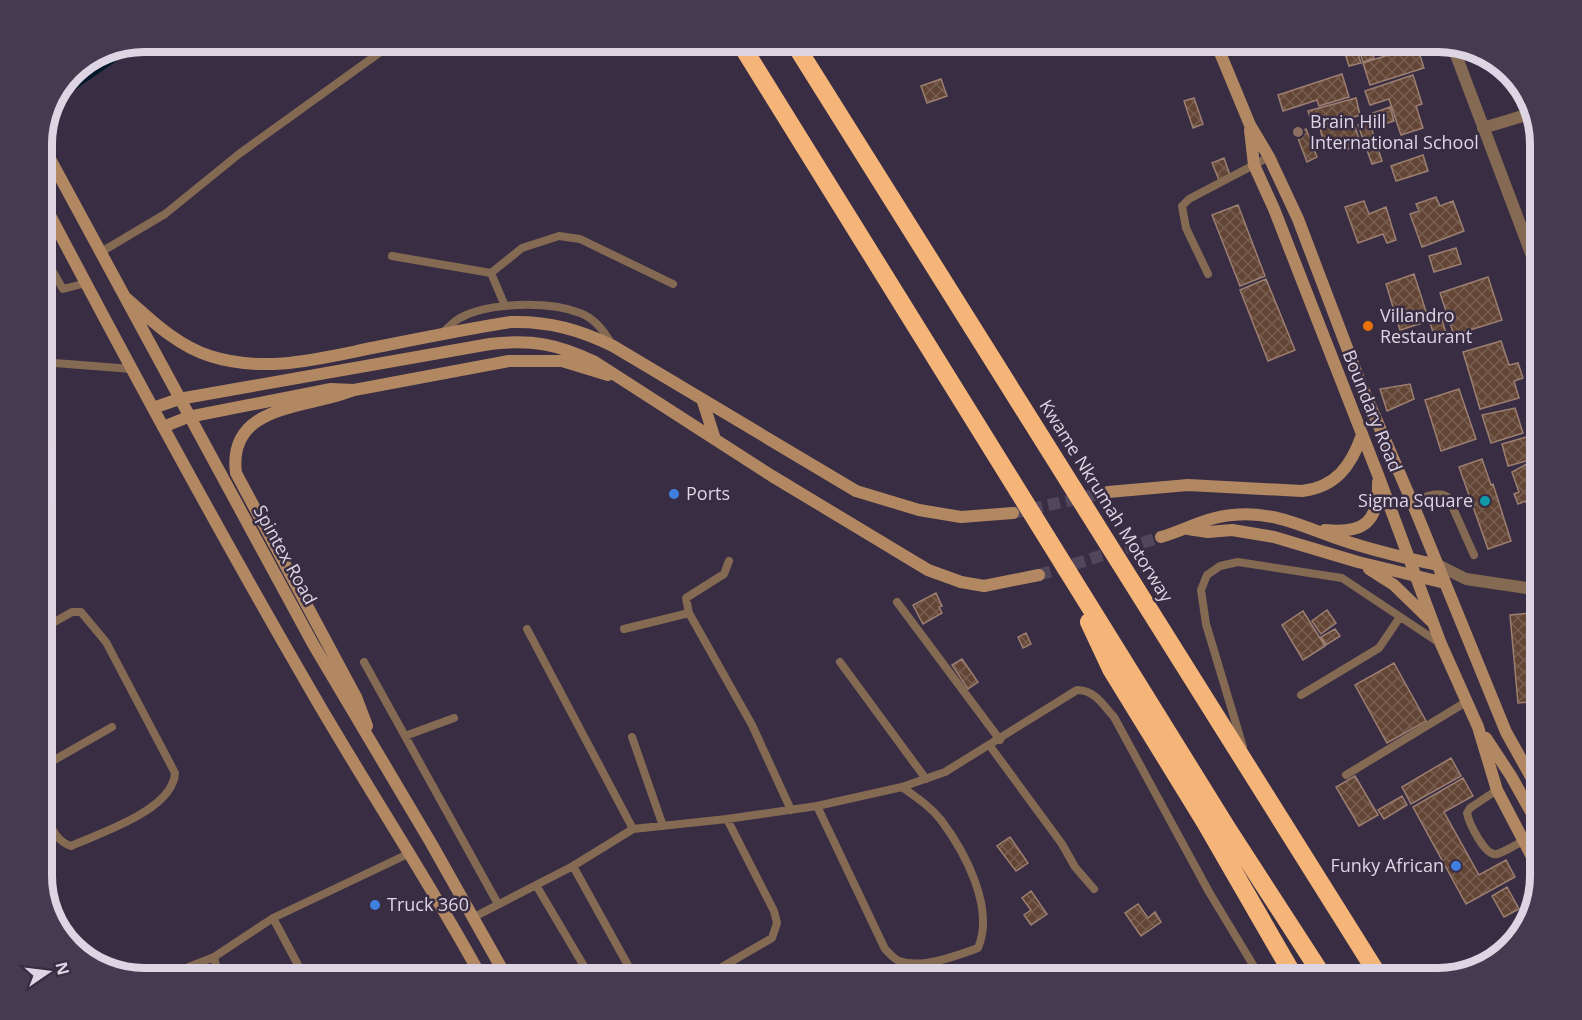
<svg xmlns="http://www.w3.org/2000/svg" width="1582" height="1020" font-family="'Open Sans',sans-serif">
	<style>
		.water { fill: url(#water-rules) }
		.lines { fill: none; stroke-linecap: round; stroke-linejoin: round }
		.stream { stroke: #001829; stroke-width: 4.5 }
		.building { fill: url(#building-cross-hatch); stroke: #9c7f70; stroke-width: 1.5 }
		.secondary-tunnel { stroke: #52465b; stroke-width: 12; stroke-dasharray: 12 6; stroke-linecap: butt }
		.service { stroke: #846a52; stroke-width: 8 }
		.minor { stroke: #846a52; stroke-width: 12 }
		.secondary { stroke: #b28862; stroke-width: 12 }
		.motorway { stroke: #f5b478; stroke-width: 18 }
		.education-dot { fill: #8d6e63; stroke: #392d43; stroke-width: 2 }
		.food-dot { fill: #e8710a; stroke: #392d43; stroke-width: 2 }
		.shop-dot { fill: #3f7fe0; stroke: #392d43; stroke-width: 2 }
		.culture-dot { fill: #0f9aa8; stroke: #392d43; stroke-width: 2 }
		.labels { text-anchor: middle; stroke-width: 5; stroke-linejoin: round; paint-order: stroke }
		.poi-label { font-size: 18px; fill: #ddd5e4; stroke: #392d43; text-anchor: start }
		.street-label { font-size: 18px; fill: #ddd5e4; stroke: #392d43 }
		.rim { fill: none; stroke: #ddd5e4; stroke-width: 8 }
	</style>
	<defs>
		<pattern id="water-rules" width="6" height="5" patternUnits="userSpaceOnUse" patternTransform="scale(1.5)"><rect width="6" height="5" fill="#001829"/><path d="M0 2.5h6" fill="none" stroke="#253948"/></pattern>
		<pattern id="building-cross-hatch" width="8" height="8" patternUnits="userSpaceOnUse" patternTransform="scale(1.5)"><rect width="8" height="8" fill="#624535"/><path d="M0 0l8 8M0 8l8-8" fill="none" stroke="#785f52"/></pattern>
	</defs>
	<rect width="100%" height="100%" fill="#392d43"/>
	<path class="water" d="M1538,351L1540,377L1534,379L1527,354Z"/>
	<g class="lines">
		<path class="stream" d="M57,104L75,87L130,49"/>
	</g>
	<path class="building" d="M1369,42L1374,58L1363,62L1357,43Z
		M1354,43L1361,63L1349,66L1343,47Z
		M1417,46L1424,68L1370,85L1363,63Z
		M1342,74L1349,97L1319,106L1317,100L1283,111L1278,95Z
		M1413,75L1422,104L1416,106L1423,128L1401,135L1389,99L1370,105L1365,91Z
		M941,79L947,96L927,103L921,86Z
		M1194,98L1203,124L1193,128L1184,101Z
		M1356,98L1360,115L1344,120L1347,129L1355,127L1361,145L1345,150L1343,144L1325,148L1319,124L1313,126L1308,111Z
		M1390,107L1394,121L1377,126L1373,113Z
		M1369,121L1382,161L1372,164L1358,125Z
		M1306,129L1317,157L1307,162L1296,133Z
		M1423,155L1428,171L1396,181L1391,166Z
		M1224,158L1230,175L1219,180L1212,163Z
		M1436,197L1440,206L1453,201L1464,231L1422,247L1410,214L1419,211L1416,204Z
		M1364,201L1369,214L1386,207L1396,240L1387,243L1383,234L1358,243L1345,207Z
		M1238,205L1265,276L1240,286L1212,215Z
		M1456,248L1461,264L1434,272L1429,256Z
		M1414,274L1429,321L1400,330L1386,284Z
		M1488,277L1502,320L1454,335L1440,293Z
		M1266,279L1295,350L1268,361L1240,290Z
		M1441,316L1447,337L1436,341L1429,320Z
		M1501,341L1509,365L1518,363L1523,378L1514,381L1519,398L1480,409L1463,352Z
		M1410,384L1414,399L1387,411L1380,389Z
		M1459,389L1476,439L1441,451L1425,400Z
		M1515,408L1523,433L1491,443L1482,415Z
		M1530,436L1540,457L1508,466L1502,444Z
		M1482,459L1491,485L1493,484L1511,541L1488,549L1459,467Z
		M1532,461L1534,464L1540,462V509L1529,513L1526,501L1518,504L1514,494L1519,492L1512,472Z
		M936,593L942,606L939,607L942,613L923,624L913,605Z
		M1327,610L1336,623L1321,634L1312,621Z
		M1303,611L1325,646L1303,660L1282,625Z
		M1533,613L1540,701L1518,703L1510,615Z
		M1335,629L1340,636L1326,645L1321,637Z
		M1026,633L1031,644L1023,648L1018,637Z
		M962,659L978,682L968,689L952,665Z
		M1394,663L1426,721L1387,743L1355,685Z
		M1451,758L1461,776L1411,804L1402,787Z
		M1355,776L1378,815L1359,826L1336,787Z
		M1463,778L1473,796L1444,812L1479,875L1506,860L1515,877L1466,904L1413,807Z
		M1402,796L1407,805L1384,819L1378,810Z
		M1010,837L1028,863L1016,871L997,846Z
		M1507,887L1519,909L1504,917L1492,896Z
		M1031,891L1047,914L1031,925L1024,915L1031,910L1022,898Z
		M1138,904L1148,918L1155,912L1161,922L1141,936L1125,913Z
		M1487,954L1492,962L1489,965L1465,971L1464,969Z
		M1062,969L1069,978H1048Z"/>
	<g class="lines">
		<path class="secondary-tunnel" d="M1013,513L1108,492
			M1039,575L1161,537"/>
		<path class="service" d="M101,252L165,214L239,154L386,48
			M42,253L63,289L86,283
			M392,256L491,273L505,306
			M491,273L522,248L559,236L580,239L673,284
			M1208,274L1186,228L1182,206L1189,199L1269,157
			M442,333C448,328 454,321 460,318C489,302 549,301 580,313C594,318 605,332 612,345
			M42,362L132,369
			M1412,502C1423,498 1437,490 1448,497L1474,555
			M729,561L724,574L686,598L689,613L752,725L791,810
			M897,602L1000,740
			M42,629L72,612H81L106,642L175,773C173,810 100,833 71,846C55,841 50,824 42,810
			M527,629L633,829
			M624,629L689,613
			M364,662L498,904
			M840,662L926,779
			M1301,695L1379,648L1400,617
			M405,736L454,718
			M632,737L663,826
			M990,746L1062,844L1075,867L1094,889
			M1243,747L1206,624L1201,590L1207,575L1220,566L1238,562L1342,578L1441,644
			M42,767L112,727
			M1346,775L1466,702
			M1497,790L1470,808L1467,813C1469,823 1485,857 1497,854C1505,852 1515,845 1523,841
			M817,806L885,949C889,953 894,959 899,961C922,969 956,956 978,948C995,908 965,852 941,820C930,806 916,797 902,787
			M573,866L635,978
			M536,885L591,978
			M474,917L573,866L633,829L727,819L817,806L902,787L945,772L1077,690C1095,690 1103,705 1114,717L1209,892L1261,978
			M273,918L305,978
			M214,957L219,978
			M161,978L214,957L273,918L410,853
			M703,978L772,938L777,923L774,911L727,819"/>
		<path class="minor" d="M1453,47L1540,277
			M1483,128L1533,113
			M1438,565L1466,579L1540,590"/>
		<path class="secondary" d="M1216,43L1250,125L1269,157L1298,219L1360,382L1412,502L1506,732L1540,793
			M1250,130L1254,165L1274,209L1378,475L1441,644L1478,727L1497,790L1540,872
			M42,144L313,644L431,843L507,978
			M42,200C127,362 214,523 306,682C363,782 427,877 482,978
			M125,297C150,319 177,346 210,356C266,374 321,358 377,347C422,338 466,329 511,322C549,321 580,330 613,346L856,491L919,510L961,517L1013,513
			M354,390C308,409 227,403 236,473L356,697L367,726
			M703,402L715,439
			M153,408L179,399L490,344C532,339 557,344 595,362L772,476L928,570L961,582L984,586L1039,575
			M163,427L188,417L331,389L354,390L509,361H562L608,375
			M1108,492L1188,485L1302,491C1336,487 1351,466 1362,435
			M1188,529L1208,532L1232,530L1274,537L1358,562L1445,583
			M1325,530C1364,534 1379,522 1378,482
			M1161,537C1185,530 1207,517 1232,515C1272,510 1303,527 1339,539C1371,550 1405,558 1438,565
			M1369,569L1394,585L1431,621
			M1486,738L1511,776L1540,828"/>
		<path class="motorway" d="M742,46L1227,828L1324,978
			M796,46L1380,978
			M1089,622L1111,669L1205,822L1295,978"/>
	</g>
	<circle class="education-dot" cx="1298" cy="132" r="6"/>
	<circle class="food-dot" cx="1368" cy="326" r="6"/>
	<g class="shop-dot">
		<circle cx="674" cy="494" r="6"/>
		<circle cx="1456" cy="866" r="6"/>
		<circle cx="375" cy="905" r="6"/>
	</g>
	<circle class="culture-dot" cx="1485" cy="501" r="6"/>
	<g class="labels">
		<g class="poi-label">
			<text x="1310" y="128">Brain Hill<tspan x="1310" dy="21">International School</tspan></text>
			<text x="1380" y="322">Villandro<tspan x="1380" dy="21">Restaurant</tspan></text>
			<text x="686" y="500">Ports</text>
			<text x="1473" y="507" text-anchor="end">Sigma Square</text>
			<text x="1444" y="872" text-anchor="end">Funky African</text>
			<text x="387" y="911">Truck 360</text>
		</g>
		<g class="street-label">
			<text transform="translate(1372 411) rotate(68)" y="6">Boundary Road</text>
			<text transform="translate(1106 501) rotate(58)" y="6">Kwame Nkrumah Motorway</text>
			<text transform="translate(285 555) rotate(61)" y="6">Spintex Road</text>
		</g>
	</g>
	<path d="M0 0H1582V1020H0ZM144 52H1438A92 92 0 0 1 1530 144V876A92 92 0 0 1 1438 968H144A92 92 0 0 1 52 876V144A92 92 0 0 1 144 52Z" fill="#463a50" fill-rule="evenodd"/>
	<path class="rim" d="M144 52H1438A92 92 0 0 1 1530 144V876A92 92 0 0 1 1438 968H144A92 92 0 0 1 52 876V144A92 92 0 0 1 144 52Z"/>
	<g transform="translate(48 972) rotate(76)" stroke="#392d43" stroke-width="4.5" paint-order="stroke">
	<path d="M0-4.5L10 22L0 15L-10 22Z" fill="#ddd5e4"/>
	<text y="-9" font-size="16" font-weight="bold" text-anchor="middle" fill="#ddd5e4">N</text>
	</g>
</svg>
